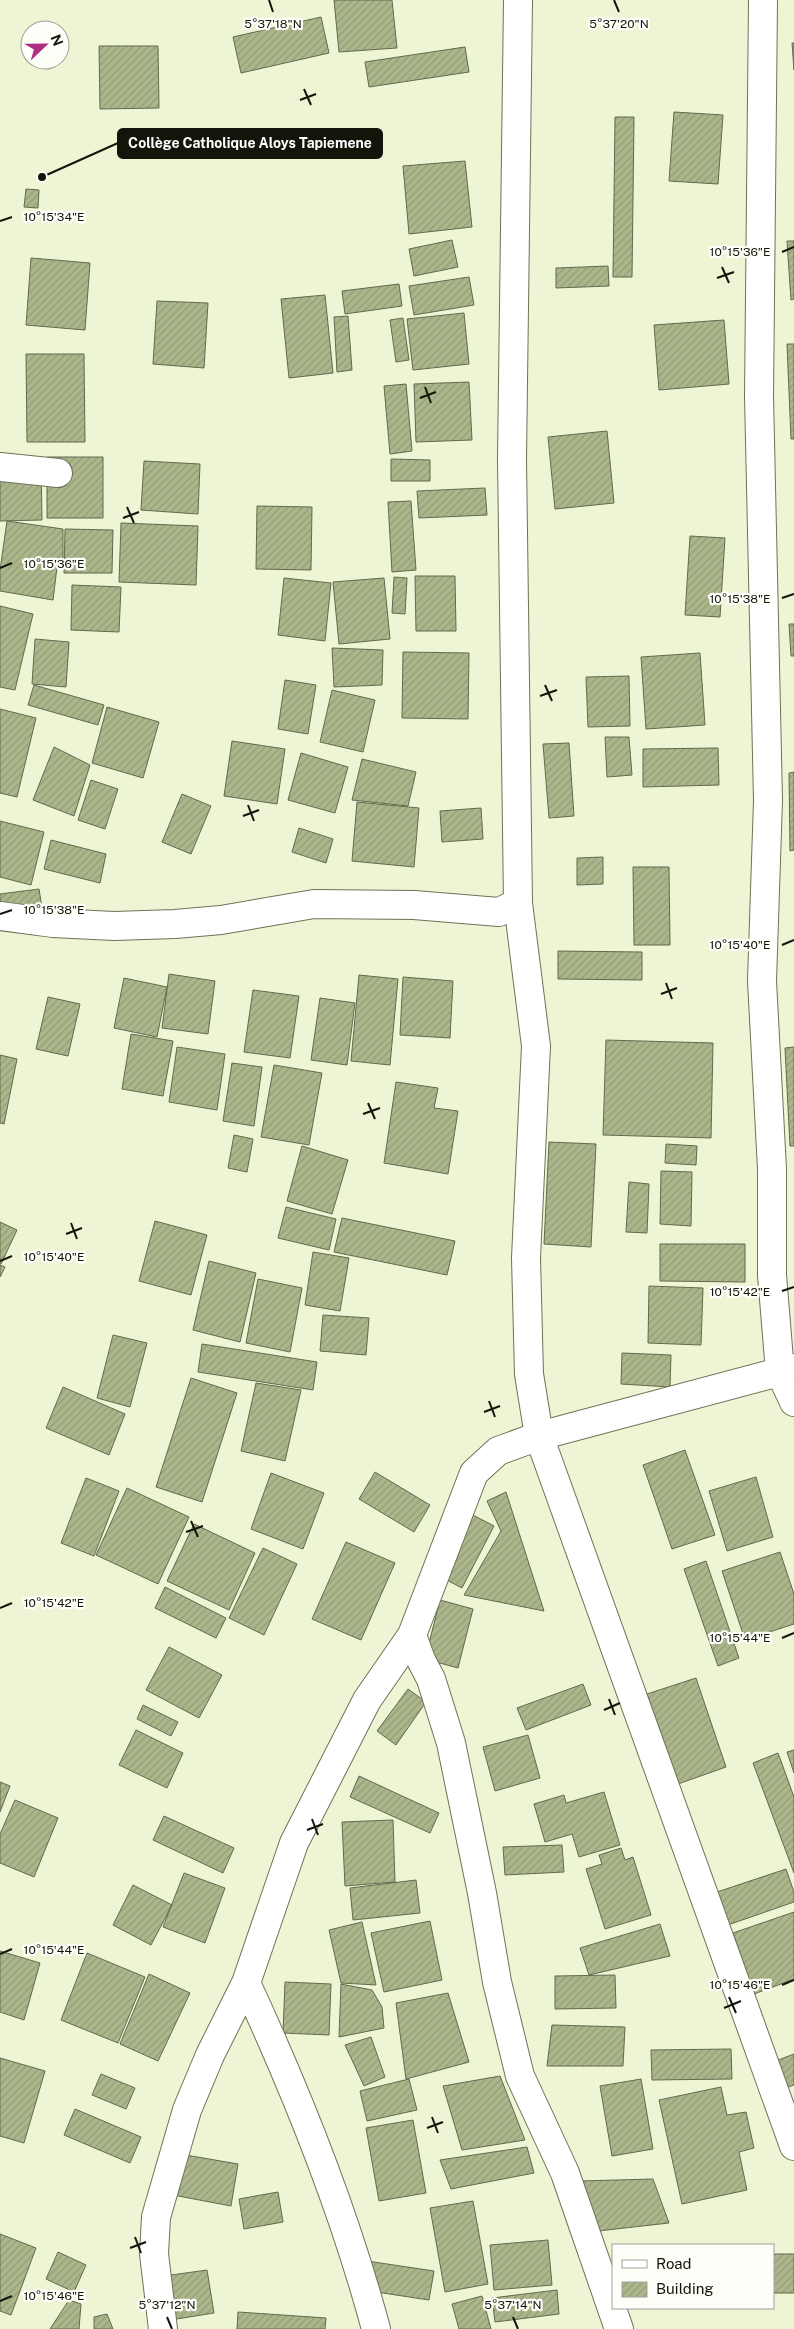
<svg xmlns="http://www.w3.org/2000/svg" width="794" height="2329" font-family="'Public Sans',sans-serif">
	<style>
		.building { fill: url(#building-hatch); stroke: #63694d }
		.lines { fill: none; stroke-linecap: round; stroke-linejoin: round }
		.minor-casing { stroke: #6d7357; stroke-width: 30 }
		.minor { stroke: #fff; stroke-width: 28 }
		.ticks { fill: none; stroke: #12150a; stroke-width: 2 }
		.ticks-label { font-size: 12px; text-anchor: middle; fill: #12150a; stroke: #fdfef8; stroke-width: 4.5; stroke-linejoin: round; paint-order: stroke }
		.leader { fill: none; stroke: #12150a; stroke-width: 2 }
		.callout-dot { fill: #12150a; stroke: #fdfef8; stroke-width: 2 }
		.callout { fill: #12150a; stroke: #12150a; stroke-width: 2 }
		.callout-label { font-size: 14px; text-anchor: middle; font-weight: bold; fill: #fff }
	</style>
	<defs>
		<pattern id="building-hatch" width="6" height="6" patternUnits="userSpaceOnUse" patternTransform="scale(1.25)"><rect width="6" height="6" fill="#acb68b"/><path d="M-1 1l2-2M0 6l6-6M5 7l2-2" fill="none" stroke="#939c77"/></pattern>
	</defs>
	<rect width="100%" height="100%" fill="#edf5d5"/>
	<path class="building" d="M334,0H392L397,48L339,52Z
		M321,17L329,53L241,73L233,37Z
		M792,43H794V70Z
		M99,46H158L159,108L100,109Z
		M465,47L469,72L369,87L365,62Z
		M674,112L723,115L718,184L669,181Z
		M615,117H634L632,277H613Z
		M465,161L472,227L409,234L403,166Z
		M26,189L39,190L38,208L24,207Z
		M452,240L458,267L414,276L409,249Z
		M787,241H794V299L791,300Z
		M31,258L90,263L85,330L26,325Z
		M608,266L609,286L556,288V268Z
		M469,277L474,305L414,315L409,286Z
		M399,284L402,306L345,314L342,291Z
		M325,295L333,373L289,378L281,299Z
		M157,301L208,303L204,368L153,364Z
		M464,313L469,364L413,370L407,319Z
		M348,316L352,370L337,372L334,317Z
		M403,318L409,360L396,362L390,320Z
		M724,320L729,384L659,390L654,325Z
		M787,344H794V439H791Z
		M26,354H84L85,442H27Z
		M469,382L472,440L416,442L414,384Z
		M406,384L412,451L390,454L384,386Z
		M607,431L614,503L555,509L548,437Z
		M47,457H103V518H47Z
		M41,458L42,520L0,521V459Z
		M391,459L430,460V481H391Z
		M144,461L200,464L198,514L141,510Z
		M485,488L487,515L419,518L417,491Z
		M411,501L416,570L392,572L388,502Z
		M257,506L312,507L311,570L256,569Z
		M7,521L63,529V560L58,559L53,600L0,591V570Z
		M121,523L198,526L196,585L119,582Z
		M65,529L113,530L112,573H64Z
		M690,536L725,538L720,617L685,615Z
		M415,576H455L456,631H416Z
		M394,577L407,578L405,614L392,613Z
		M284,578L331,583L325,641L278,635Z
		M384,578L390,639L339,644L333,582Z
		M72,585L121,587L119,632L71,630Z
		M0,606L33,614L15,690L0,687Z
		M789,624H794V656H791Z
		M35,639L69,642L66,687L32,684Z
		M332,648L383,650L382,685L334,687Z
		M403,652L469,653L468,719L402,718Z
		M700,653L705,725L646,729L641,657Z
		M629,676L630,726L588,727L586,677Z
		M285,680L316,685L308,734L278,729Z
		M34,685L104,705L98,725L28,705Z
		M332,690L375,700L363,752L320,742Z
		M107,707L159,722L143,778L92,763Z
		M0,709L36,718L17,797L0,793Z
		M605,737H629L632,775L607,777Z
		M232,741L285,749L277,804L224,796Z
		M569,743L574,816L549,818L543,744Z
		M54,747L90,765L74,816L33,800Z
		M718,748L719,785L643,787V749Z
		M301,753L348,767L335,813L288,800Z
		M362,759L416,772L408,806L352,800Z
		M794,772V850L790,851L789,773Z
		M91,780L118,789L105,829L78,820Z
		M182,794L211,806L191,854L162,842Z
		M357,802L419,808L414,867L352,861Z
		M481,808L483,839L442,842L440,811Z
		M0,821L44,832L31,885L0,877Z
		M299,828L333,839L326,863L292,852Z
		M51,840L106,854L100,883L44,869Z
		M603,857V884L577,885V858Z
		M633,867H669L670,945H634Z
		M39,889L43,914L0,919V894Z
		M558,951L642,952V980L558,979Z
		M169,974L215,981L208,1034L162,1028Z
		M359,975L398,979L390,1065L351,1061Z
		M403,977L453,981L450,1038L400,1035Z
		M124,978L167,987L157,1037L114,1028Z
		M253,990L299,996L290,1058L244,1052Z
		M48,997L80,1004L68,1056L36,1049Z
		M320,998L355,1003L347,1065L311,1060Z
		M131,1034L173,1041L163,1096L122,1089Z
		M606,1040L713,1043L711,1138L603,1135Z
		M177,1047L225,1054L217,1110L169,1102Z
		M794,1047V1146H790L785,1048Z
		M0,1055L17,1059L4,1124L0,1123Z
		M232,1063L262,1067L254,1126L223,1121Z
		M274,1065L322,1073L309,1145L261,1137Z
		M396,1082L438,1088L434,1108L458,1111L448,1174L384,1163Z
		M234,1135L253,1139L247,1172L228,1168Z
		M549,1142L596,1144L591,1247L544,1244Z
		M666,1144L697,1146L696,1165L665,1163Z
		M302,1146L348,1160L332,1214L287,1201Z
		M661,1171L692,1172L691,1226L660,1224Z
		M629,1182L649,1184L647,1233L626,1232Z
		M286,1207L336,1219L329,1250L278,1238Z
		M342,1218L455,1241L447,1275L334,1252Z
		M155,1221L207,1235L191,1295L139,1281Z
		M0,1222L17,1230L1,1264H0Z
		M660,1244H745V1282L660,1281Z
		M313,1252L349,1258L340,1311L305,1305Z
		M209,1261L256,1273L240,1342L193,1330Z
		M0,1265L5,1267L0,1277Z
		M258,1279L302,1288L290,1352L246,1343Z
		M649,1286L703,1288L701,1345L648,1343Z
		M323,1315L369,1318L366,1355L320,1351Z
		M113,1335L147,1343L130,1407L97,1398Z
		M202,1344L317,1362L313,1390L198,1372Z
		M622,1353L671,1355L670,1387L621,1384Z
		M191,1378L237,1393L202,1502L156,1487Z
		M256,1383L301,1390L285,1461L241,1451Z
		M63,1387L125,1414L109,1455L46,1428Z
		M685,1450L715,1535L672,1549L643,1465Z
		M375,1472L430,1505L414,1532L359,1499Z
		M271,1473L324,1493L303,1549L251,1529Z
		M756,1477L773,1537L727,1551L709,1491Z
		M86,1478L119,1491L94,1556L61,1543Z
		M127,1488L189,1517L158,1584L96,1555Z
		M506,1492L544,1611L464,1595L501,1531L487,1501Z
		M471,1514L494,1526L462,1588L439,1576Z
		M194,1524L255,1553L229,1610L167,1581Z
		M346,1542L395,1563L361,1640L312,1619Z
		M263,1548L297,1564L264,1635L229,1618Z
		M780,1552L794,1594V1624L745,1640L722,1571Z
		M706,1561L739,1658L718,1666L684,1569Z
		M165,1587L226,1618L216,1638L155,1608Z
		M440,1600L473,1609L458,1668L425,1659Z
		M169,1647L222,1675L199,1718L146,1690Z
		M696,1678L726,1767L678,1784L647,1694Z
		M583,1684L591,1705L526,1730L517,1708Z
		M408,1689L426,1702L396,1745L377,1731Z
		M143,1705L178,1722L171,1736L137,1719Z
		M136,1730L183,1753L167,1788L119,1765Z
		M528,1735L540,1778L495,1791L483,1747Z
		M794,1750V1773L787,1752Z
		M778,1753L794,1797V1873L753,1763Z
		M359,1776L439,1813L430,1833L350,1797Z
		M0,1782L10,1786L0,1812Z
		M604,1792L620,1845L579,1857L572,1834L545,1842L534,1804L564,1795L566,1803Z
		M15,1800L58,1818L34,1877L0,1863V1834Z
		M164,1816L234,1848L223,1873L153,1840Z
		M393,1820L395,1882L345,1886L342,1822Z
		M562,1845L564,1872L505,1875L503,1847Z
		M621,1848L625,1860L633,1857L651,1915L605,1929L586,1869L602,1864L599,1855Z
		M786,1869L794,1892V1902L722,1927L711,1894Z
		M184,1873L225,1888L205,1943L163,1927Z
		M416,1880L420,1913L353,1920L350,1888Z
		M133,1885L172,1905L151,1945L113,1925Z
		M794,1912V1979L754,1994L733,1933Z
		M430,1921L442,1980L384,1992L371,1933Z
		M362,1922L376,1985L341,1983L329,1930Z
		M660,1924L670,1956L589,1975L580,1948Z
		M0,1951L40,1963L24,2020L0,2012Z
		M87,1953L145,1977L118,2043L61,2020Z
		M149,1974L190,1993L158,2061L120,2044Z
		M615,1975L616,2008L555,2009V1976Z
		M285,1982L331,1984L329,2035L283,2033Z
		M341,1984L372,1990L382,2007L384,2028L339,2037Z
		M448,1993L469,2062L406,2079L396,2003Z
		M552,2025L625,2027L623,2066H547Z
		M371,2037L385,2077L364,2086L345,2045Z
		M731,2049L732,2079L652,2080L651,2050Z
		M794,2054V2085L783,2089L773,2062Z
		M0,2058L45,2071L24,2143L0,2136Z
		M101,2074L135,2088L126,2109L92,2095Z
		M500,2076L525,2140L462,2150L443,2086Z
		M409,2079L417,2110L367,2121L360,2091Z
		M641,2079L653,2149L612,2156L600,2086Z
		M721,2087L727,2115L746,2112L754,2148L739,2152L747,2190L682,2204L659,2100Z
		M75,2109L141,2137L130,2163L64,2135Z
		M413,2120L426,2193L379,2201L366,2128Z
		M527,2147L534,2173L451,2189L440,2160Z
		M180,2154L238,2164L231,2206L173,2195Z
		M653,2179L669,2223L589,2232L580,2181Z
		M278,2192L283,2222L244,2229L239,2199Z
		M473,2201L488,2284L445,2292L430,2208Z
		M0,2234L36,2248L11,2315L0,2311Z
		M548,2240L552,2285L494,2290L490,2245Z
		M58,2252L86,2265L74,2292L46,2279Z
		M773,2254H794V2293H773Z
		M367,2261L434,2271L429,2300L363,2290Z
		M207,2270L214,2313L164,2321L157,2277Z
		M557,2290L559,2314L495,2322L492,2298Z
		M482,2296L491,2329H459L452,2304Z
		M69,2300L81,2304L79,2329H50Z
		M238,2312L326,2318L325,2329H237Z
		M107,2314L113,2329H94V2317Z"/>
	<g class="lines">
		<g class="minor-casing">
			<path id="minor" d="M518,0L512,459L518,903L536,1046L526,1258L529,1374L539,1436L794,2146
				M763,0L759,396L768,800L762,981L772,1169V1275L780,1372L794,1402
				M0,467L58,473
				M0,916L53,923L114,926L175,924L221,920L314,904L414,905L499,912L518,903
				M412,1635L421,1660L431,1679L451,1743L482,1893L497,1982L520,2076L565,2173L619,2329
				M246,1983C298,2095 344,2210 376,2329
				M163,2329L154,2254L156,2217L187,2110L210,2055L246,1983L294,1843L367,1700L412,1635L474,1473L498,1451L539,1436L794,1368"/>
		</g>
		<use href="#minor" class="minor"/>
	</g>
	<path class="ticks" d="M269,0L273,12M614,0L619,12M304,89L311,105M300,100L316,94M0,221L12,217M782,252L794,247M722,267L729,283M717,278L734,272M425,387L431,403M420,398L436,392M127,507L134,523M123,518L139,512M0,568L12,563M782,598L794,594M545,685L552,701M540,696L557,690M248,805L254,821M243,816L259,810M0,914L12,910M782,945L794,940M666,983L672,999M661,994L677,988M368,1103L375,1119M363,1114L380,1108M71,1223L77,1239M66,1234L82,1228M0,1261L12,1256M782,1291L794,1287M489,1401L495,1417M484,1412L500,1406M191,1521L198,1537M186,1532L203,1526M0,1608L12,1603M782,1638L794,1633M609,1699L615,1715M604,1710L620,1703M312,1819L318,1835M307,1830L323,1824M0,1954L12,1949M782,1985L794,1980M729,1997L736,2013M724,2008L741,2001M432,2117L438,2133M427,2128L443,2122M135,2237L141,2253M130,2248L146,2242M0,2301L12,2296M167,2317L172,2329M513,2317L518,2329"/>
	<g class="ticks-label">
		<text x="273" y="28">5°37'18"N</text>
		<text x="619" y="28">5°37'20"N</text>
		<text x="54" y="221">10°15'34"E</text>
		<text x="740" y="256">10°15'36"E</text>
		<text x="54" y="568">10°15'36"E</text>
		<text x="740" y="603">10°15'38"E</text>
		<text x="54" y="914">10°15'38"E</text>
		<text x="740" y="949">10°15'40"E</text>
		<text x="54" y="1261">10°15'40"E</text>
		<text x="740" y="1296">10°15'42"E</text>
		<text x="54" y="1607">10°15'42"E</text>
		<text x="740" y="1642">10°15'44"E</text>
		<text x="54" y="1954">10°15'44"E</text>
		<text x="740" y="1989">10°15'46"E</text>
		<text x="54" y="2300">10°15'46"E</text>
		<text x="167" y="2309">5°37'12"N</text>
		<text x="513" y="2309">5°37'14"N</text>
	</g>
	<path class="leader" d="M42 177L118 143"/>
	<circle class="callout-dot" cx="42" cy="177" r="5"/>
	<rect class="callout" x="118" y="129" width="264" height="29" rx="5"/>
	<g class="callout-label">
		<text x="250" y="148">Collège Catholique Aloys Tapiemene</text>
	</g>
	<rect x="612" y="2244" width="162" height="65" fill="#fdfef8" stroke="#9fa199"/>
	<rect x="622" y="2260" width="25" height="8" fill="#ffffff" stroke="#9fa199"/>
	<text x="656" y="2269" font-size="15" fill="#12150a">Road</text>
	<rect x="622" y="2282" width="25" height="15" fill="url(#building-hatch)" stroke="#9fa199"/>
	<text x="656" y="2294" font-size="15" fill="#12150a">Building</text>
	<g transform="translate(45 45) rotate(68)"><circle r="24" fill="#fdfef8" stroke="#9fa199"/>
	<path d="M0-4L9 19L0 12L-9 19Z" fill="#ad3080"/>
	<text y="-8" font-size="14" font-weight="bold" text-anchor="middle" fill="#12150a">N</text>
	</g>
</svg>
